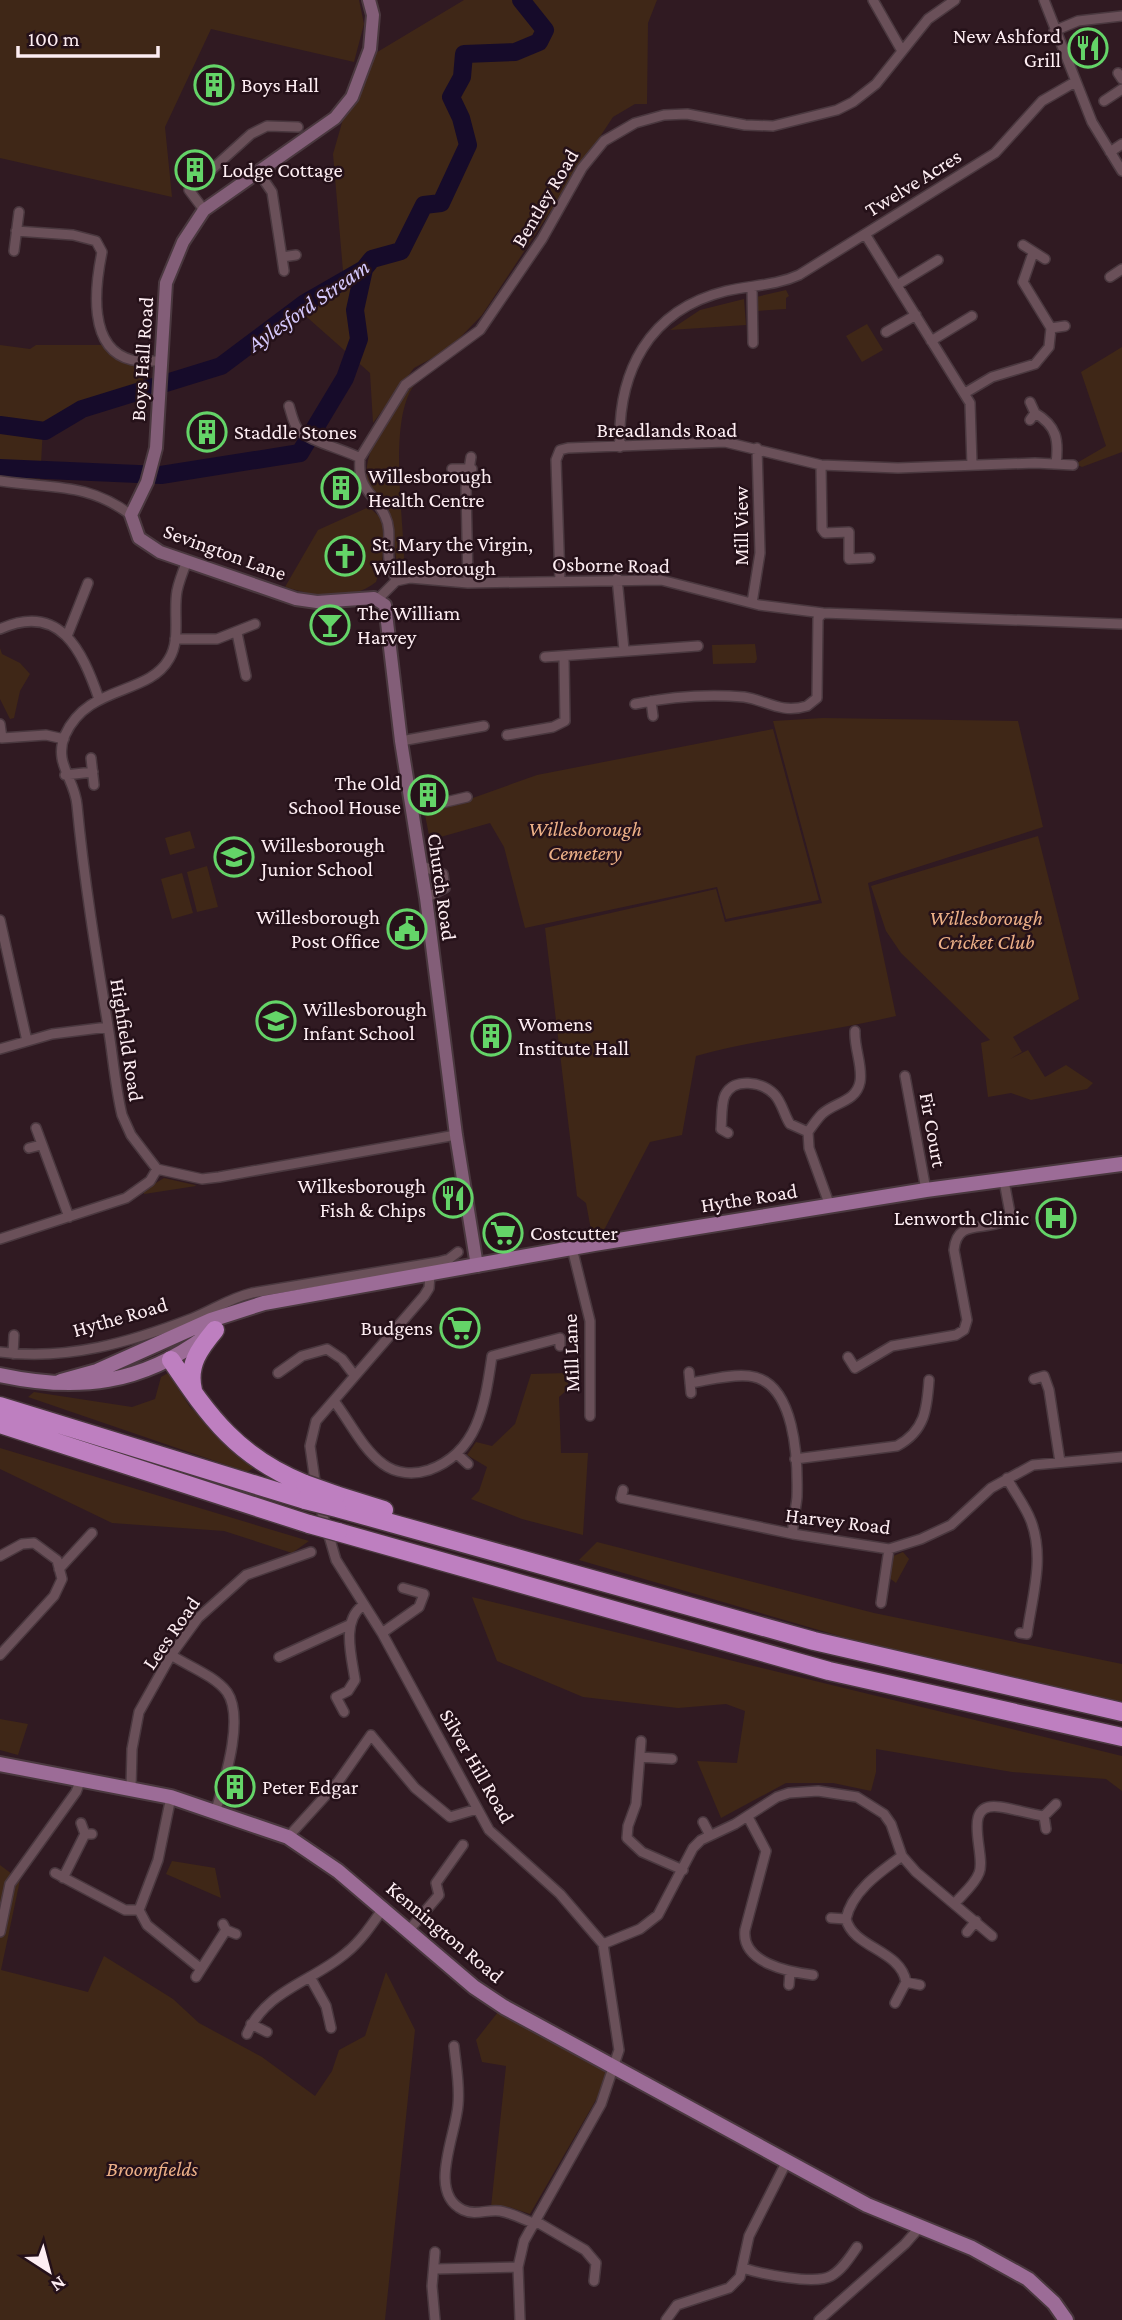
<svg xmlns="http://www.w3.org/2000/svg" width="1122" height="2320" font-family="'Crimson Pro',serif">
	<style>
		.green { fill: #3f2717 }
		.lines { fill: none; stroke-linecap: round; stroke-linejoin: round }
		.river { stroke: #160b2a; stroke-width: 18 }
		.street-casing { stroke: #4a383f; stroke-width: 12 }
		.secondary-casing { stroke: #4a383f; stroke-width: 16 }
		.primary-casing { stroke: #4a383f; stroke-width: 18 }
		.highway-casing { stroke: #4a383f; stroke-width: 21 }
		.street { stroke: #6a5059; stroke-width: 9 }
		.secondary { stroke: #835e78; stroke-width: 12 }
		.primary { stroke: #9c6c97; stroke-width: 14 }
		.highway { stroke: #be7fc0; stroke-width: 18 }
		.highway-bridge-casing { stroke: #4a383f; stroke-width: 21; stroke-linecap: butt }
		.highway-bridge { stroke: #be7fc0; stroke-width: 18 }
		.labels { text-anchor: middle; stroke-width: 5; stroke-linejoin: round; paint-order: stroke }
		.poi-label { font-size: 21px; fill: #fdedf2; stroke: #251119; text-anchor: start }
		.street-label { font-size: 21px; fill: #fdedf2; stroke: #251119 }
		.park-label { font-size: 21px; font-style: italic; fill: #edb087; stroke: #251119 }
		.water-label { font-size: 23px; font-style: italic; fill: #d6c9fd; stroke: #251119 }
	</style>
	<rect width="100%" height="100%" fill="#301a22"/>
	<path class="green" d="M0,0H359L364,24L354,62L211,29L165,127L172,197L0,158Z
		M464,0H657L648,23L647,104H635L613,117L482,315L449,349L414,368L373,423L370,373L300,311L343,271L333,154L359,63Z
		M786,290L789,296L786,298V309L756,311V297Z
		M744,299L746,325L670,330L700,310Z
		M867,324L883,350L862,362L846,336Z
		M0,345L30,349L36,345H104L126,362L142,364L143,383L83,403L43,427L40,482L0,474Z
		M1122,347V452L1082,467L1075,464L1106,446L1081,372Z
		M416,383C388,414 403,514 404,557L406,565L426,570V575L401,571C391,553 398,536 391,518C386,504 373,496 368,482C359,454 396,401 416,383Z
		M369,507L385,522L382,563L376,582C349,603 315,596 285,587L318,530Z
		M755,644L757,659L755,663L713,664L712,645Z
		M0,648L2,654L20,663L30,674L20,691L14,718L10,719L0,699Z
		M823,718L1018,721L1043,827L868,883L896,1016C829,1032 762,1038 696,1056L682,1135L650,1142L603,1232L592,1235L586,1203L577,1196L545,928L716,889L725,922L822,903L773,721Z
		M773,729L819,900L726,919L717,887L525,928L504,847L490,823L430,840L425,815L537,775Z
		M190,831L195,848L170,855L165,838Z
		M1038,836L1079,999L1013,1037L1022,1052L1010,1059L1028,1050L1045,1077L1066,1065L1093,1083L1087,1089L1031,1100L1011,1093L988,1097L981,1043L990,1040L901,953L886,931L871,886Z
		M207,866L218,907L197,912L187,872Z
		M182,873L193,913L172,919L161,879Z
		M164,1178L195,1185L196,1186L144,1194V1190Z
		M168,1373L190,1407L255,1467L247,1472L28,1397L34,1392L132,1407L155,1399L161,1377Z
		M568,1373V1389L559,1397L561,1453H588L583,1535L522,1519L471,1499L479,1491L487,1467L467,1455L476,1442L492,1446L515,1424L531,1374Z
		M0,1448L309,1541L292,1553L224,1531L112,1523L0,1469Z
		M597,1542L874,1613L1122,1664V1702L860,1642L579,1560Z
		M903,1552L909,1559L896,1583L888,1577L891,1557Z
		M472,1597L1122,1756V1791L1106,1779L1012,1772L876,1749V1772L871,1791L833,1783H786L721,1818L697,1761L737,1763L745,1711L726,1704L678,1708L583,1697L497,1661Z
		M0,1719L28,1724L18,1755L0,1750Z
		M172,1861L215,1868L221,1898L166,1874Z
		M0,1865L20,1880L1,1970L88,1992L104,1956L173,1999L199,2023L262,2057L315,2096L332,2071L339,2050L365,2036L386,1972L415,2030L385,2320H0Z
		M498,2012L605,2070L608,2079L530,2214L509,2207H491L506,2066L482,2062L476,2040Z"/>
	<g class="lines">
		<path class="river" d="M0,425L45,431L82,409L221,366L305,303L364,269L372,259L401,251L424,205L441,203L468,145L461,118L451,97L462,77L464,54L515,52L539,42L545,30L521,0
			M0,468L161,475L300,453L345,378L359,339L355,310L364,269"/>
		<g class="street-casing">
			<path id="street" d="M873,0L902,51
				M1044,0L1092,122L1122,171
				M1054,31L1078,21L1122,16
				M1118,73L1122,79
				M1104,101L1122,89
				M1110,152L1122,144
				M259,173L272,192L284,271
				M204,210L189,190L251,134L267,126L298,127
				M16,231L73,235L96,241L102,252C95,286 87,349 132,360C141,362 151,361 160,361
				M865,234L970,403L972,465
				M1023,245L1045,259
				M14,251L19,212
				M282,257L296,255
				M1110,277L1122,269
				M897,285L938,260
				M752,288L753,343
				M1051,328L1065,326
				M886,332L916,315
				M931,341L972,316
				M965,393L992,377L1035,364L1049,347L1051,328L1023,282L1033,253
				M1030,402L1035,413
				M289,406C291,412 293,422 297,428C306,441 344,449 360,458
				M1030,420L1035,413C1057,426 1059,440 1056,464
				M620,447C617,373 648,310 726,291C751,285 775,286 799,275L995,153L1042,101L1075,82
				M821,465L822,529L825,533L849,532V559L870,558
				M452,469H472
				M0,481C52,489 87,482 131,515
				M187,561C183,571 179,581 177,591C173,613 181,640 169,659C148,696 88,684 65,735C53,763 75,779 77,805C84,880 96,953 108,1026C113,1056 115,1086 122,1115L131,1135L157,1169L202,1179L219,1177L456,1135
				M617,578L624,650
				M396,581L410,578L468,583L661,580L759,605L823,613L1122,624
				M560,581L556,460L560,450L568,448L725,442L821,465L898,468L1035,463L1073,465
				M468,583L466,488L471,457
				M378,599L396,581C394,574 390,567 389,560C387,546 392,530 385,516C374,492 357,491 360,458L405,385L480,330L542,239L582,168L604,141L635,123L664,115L687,114L745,125L773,126L837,110L853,102L876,84L928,19L955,0
				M752,603L760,553L757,448
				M0,629C60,602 82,650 99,699
				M237,633L246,676
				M67,636L88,583
				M175,639H217L255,624
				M545,657L698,646
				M651,701L653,716
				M635,704C669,697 709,694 744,697C766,700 780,714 807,706L817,698L818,618L823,613
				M0,724L2,738L46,735L64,739
				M507,735L553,727L565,721L564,658
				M401,741L484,726
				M91,758L94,785
				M65,775L93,772
				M412,810L467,797
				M422,866L443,874L445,888L426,898
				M0,920L27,1041
				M0,1049L52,1034L108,1027
				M905,1076L926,1190
				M36,1128L69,1217
				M728,1133L721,1129C722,1119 721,1103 725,1095C734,1077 762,1082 774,1094C782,1102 784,1115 790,1124L808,1132
				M29,1148L41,1145
				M830,1206L809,1148L808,1132C813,1125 817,1119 822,1114C835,1102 856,1102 860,1082C863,1066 854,1048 855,1031
				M0,1239L126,1198L150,1181L157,1169
				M572,1248L590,1321V1416
				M0,1352C67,1361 131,1342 193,1318C213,1310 230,1298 252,1293L438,1262L449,1259L458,1252
				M13,1354L14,1335
				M848,1357L855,1368L892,1346L956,1335L964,1330L967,1320L954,1250C957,1217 986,1233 1007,1219L1010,1213L1004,1181
				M689,1372L691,1393
				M278,1373L302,1356L327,1349L342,1359L355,1376
				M1034,1379L1044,1376L1049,1390L1060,1462
				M690,1383C709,1380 731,1374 749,1376C796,1381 798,1461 797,1497C796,1509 792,1522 793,1534
				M334,1401C349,1420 363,1450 383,1464C396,1474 414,1475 429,1470C479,1452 485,1403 492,1356L560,1338V1346
				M457,1454L468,1464
				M795,1459L897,1446C925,1431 927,1409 929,1380
				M1007,1478C1014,1492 1025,1505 1031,1521C1045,1558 1032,1597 1027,1634L1020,1633
				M316,1488L310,1446L316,1421L424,1296L429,1288L430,1275
				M623,1490L621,1498L793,1534L889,1549L921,1539L951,1525L991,1488L1033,1465L1122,1457
				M319,1502L336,1560L382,1633L489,1830L560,1894L603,1944L619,2050L601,2104L524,2241L518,2267L520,2320
				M0,1556L22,1544L34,1543L57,1560L62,1579L54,1596L0,1655
				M59,1569L92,1533
				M881,1603L889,1549
				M382,1633L419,1607L424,1594L403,1588
				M171,1655C188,1666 215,1676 227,1692C245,1718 224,1782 216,1810
				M279,1657L349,1625
				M344,1712L336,1697L348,1691L355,1680C352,1658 341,1622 362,1606
				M641,1741L636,1804L628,1826L627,1838L642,1852L683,1870
				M640,1757L672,1759
				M131,1788L132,1749L139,1712L171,1655L198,1618L246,1575L311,1552
				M748,1817L766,1851L745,1930C741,1963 789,1972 813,1975
				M703,1822L710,1835
				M81,1823L85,1834H92
				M1046,1829L1044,1816L1056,1804
				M288,1837L338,1782L371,1735L415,1788L450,1817L477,1809
				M55,1873L125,1910H139L158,1860L171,1797
				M63,1878L85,1834
				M955,1903C963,1894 975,1884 979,1873C987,1855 959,1801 1000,1807C1015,1809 1029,1814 1044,1816
				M139,1910L147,1925L200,1968
				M831,1918L846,1919
				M223,1924L226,1930L236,1934
				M410,1929L439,1895L436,1883L463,1845
				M0,1932L10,1884L76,1792L80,1782
				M967,1932L976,1921
				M603,1944L640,1929L658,1915L693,1848L701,1840L735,1824L777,1797L789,1793L818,1791L857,1797L884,1814L891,1824L902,1856L916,1872L992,1936
				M196,1977L226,1930
				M310,1977L326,2006L331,2028
				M906,1982L920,1985
				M789,1985L790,1972
				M895,2003L906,1982C901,1950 853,1948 846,1919C852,1891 880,1872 902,1856
				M251,2024L267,2032
				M247,2034C266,1990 312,1982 346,1953C361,1941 373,1923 384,1907
				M454,2046C456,2066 460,2085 458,2105C456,2135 427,2193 463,2210C476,2216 487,2209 500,2211C512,2213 524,2220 536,2224
				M537,2222L585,2250L596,2263L594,2281
				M743,2268C761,2274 815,2285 831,2276C842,2270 850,2257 857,2247
				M435,2269L518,2267
				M435,2320L432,2286L435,2252
				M666,2320L677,2305L729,2288L740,2277L749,2236L787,2161
				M819,2320L905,2244L919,2228"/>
		</g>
		<g class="secondary-casing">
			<path id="secondary" d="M369,0L373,15L370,49L352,97L335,118L204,210L183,242L166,283L156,448L147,482L131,515L139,538L160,552L296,599L317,602L374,598L385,605L401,741L426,898L456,1135L477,1266"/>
		</g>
		<g class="primary-casing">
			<path id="primary" d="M0,1375C79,1392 141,1384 206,1336
				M61,1381L97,1371L211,1320L264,1303L594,1244L926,1190L1122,1164
				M0,1764L171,1797L288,1837L338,1871L474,1987L504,2007L867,2205L972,2248L1028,2279L1054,2303L1066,2320"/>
		</g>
		<g class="highway-casing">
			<path id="highway" d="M171,1360C210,1418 238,1457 305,1484
				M193,1390C187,1365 200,1348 215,1330
				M0,1406L305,1500
				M0,1424L309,1524
				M336,1495L384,1510
				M337,1508L814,1641L1122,1712
				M338,1532L829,1671L1122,1737"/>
		</g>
		<use href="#street" class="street"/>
		<use href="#secondary" class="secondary"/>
		<use href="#primary" class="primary"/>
		<use href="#highway" class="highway"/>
		<g class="highway-bridge-casing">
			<path id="highway-bridge" d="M305,1484L336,1495
				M305,1500L337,1508
				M309,1524L338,1532"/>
		</g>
		<use href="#highway-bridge" class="highway-bridge"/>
	</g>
	<defs>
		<g id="restaurant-ring" transform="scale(2.0125)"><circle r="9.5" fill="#251119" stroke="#64d468" stroke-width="1.5"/><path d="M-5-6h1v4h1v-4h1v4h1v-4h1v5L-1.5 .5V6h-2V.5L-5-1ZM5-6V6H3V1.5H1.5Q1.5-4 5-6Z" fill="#64d468"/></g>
		<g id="building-ring" transform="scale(2.0125)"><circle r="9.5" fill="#251119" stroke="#64d468" stroke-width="1.5"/><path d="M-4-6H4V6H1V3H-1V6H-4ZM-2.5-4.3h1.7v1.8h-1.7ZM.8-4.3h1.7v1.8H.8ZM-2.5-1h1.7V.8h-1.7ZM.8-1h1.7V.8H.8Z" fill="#64d468"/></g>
		<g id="church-ring" transform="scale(2.0125)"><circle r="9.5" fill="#251119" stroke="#64d468" stroke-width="1.5"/><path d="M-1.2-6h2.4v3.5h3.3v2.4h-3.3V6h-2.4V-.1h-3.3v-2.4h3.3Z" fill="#64d468"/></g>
		<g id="bar-ring" transform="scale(2.0125)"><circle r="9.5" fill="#251119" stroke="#64d468" stroke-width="1.5"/><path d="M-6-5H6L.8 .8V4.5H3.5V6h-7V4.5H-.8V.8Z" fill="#64d468"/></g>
		<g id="school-ring" transform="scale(2.0125)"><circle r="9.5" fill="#251119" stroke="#64d468" stroke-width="1.5"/><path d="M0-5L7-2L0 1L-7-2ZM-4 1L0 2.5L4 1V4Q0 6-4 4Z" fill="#64d468"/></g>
		<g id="civic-ring" transform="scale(2.0125)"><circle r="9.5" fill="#251119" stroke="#64d468" stroke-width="1.5"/><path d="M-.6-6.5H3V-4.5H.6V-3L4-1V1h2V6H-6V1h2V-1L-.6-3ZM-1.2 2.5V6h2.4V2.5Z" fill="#64d468"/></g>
		<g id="hospital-ring" transform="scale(2.0125)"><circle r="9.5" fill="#251119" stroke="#64d468" stroke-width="1.5"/><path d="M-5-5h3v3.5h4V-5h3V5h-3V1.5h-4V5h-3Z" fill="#64d468"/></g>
		<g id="supermarket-ring" transform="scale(2.0125)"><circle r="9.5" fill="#251119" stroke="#64d468" stroke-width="1.5"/><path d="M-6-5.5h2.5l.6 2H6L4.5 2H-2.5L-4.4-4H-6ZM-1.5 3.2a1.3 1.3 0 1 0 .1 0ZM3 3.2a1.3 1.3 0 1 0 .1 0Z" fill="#64d468"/></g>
	</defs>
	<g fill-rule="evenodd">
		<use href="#restaurant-ring" x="1088" y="48"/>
		<use href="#building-ring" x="214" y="85"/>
		<use href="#building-ring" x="195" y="170"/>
		<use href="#building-ring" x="207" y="432"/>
		<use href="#building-ring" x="341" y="488"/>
		<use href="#church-ring" x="345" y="556"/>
		<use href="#bar-ring" x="330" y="625"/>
		<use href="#building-ring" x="428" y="795"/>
		<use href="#school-ring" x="234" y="857"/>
		<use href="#civic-ring" x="407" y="929"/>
		<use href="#school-ring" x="276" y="1021"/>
		<use href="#building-ring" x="491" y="1036"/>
		<use href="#restaurant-ring" x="453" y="1198"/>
		<use href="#hospital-ring" x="1056" y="1218"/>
		<use href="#supermarket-ring" x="503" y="1233"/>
		<use href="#supermarket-ring" x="460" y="1328"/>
		<use href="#building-ring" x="235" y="1787"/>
	</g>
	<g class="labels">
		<g class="poi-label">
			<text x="1061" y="43" text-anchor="end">New Ashford<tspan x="1061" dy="24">Grill</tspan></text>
			<text x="241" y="92">Boys Hall</text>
			<text x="222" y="177">Lodge Cottage</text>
			<text x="234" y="439">Staddle Stones</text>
			<text x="368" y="483">Willesborough<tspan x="368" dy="24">Health Centre</tspan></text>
			<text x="372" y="551">St. Mary the Virgin,<tspan x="372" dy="24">Willesborough</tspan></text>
			<text x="357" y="620">The William<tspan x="357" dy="24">Harvey</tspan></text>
			<text x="401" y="790" text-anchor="end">The Old<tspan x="401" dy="24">School House</tspan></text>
			<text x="261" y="852">Willesborough<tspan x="261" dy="24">Junior School</tspan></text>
			<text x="380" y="924" text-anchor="end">Willesborough<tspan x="380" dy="24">Post Office</tspan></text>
			<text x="303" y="1016">Willesborough<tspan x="303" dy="24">Infant School</tspan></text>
			<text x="518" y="1031">Womens<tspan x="518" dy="24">Institute Hall</tspan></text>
			<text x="426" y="1193" text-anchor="end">Wilkesborough<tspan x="426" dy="24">Fish &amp; Chips</tspan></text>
			<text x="1029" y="1225" text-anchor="end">Lenworth Clinic</text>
			<text x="530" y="1240">Costcutter</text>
			<text x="433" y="1335" text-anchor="end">Budgens</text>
			<text x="262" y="1794">Peter Edgar</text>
		</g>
		<g class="street-label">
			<text transform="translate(913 183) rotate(-32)" y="7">Twelve Acres</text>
			<text transform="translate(545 198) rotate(-59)" y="7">Bentley Road</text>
			<text transform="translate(142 359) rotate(-86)" y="7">Boys Hall Road</text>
			<text x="667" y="437">Breadlands Road</text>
			<text transform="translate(741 526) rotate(-90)" y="7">Mill View</text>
			<text transform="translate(225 552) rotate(20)" y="7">Sevington Lane</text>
			<text transform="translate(611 565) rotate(1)" y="7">Osborne Road</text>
			<text transform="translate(442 887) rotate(82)" y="7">Church Road</text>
			<text transform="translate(127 1040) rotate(81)" y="7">Highfield Road</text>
			<text transform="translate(933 1130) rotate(80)" y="7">Fir Court</text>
			<text transform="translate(749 1198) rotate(-9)" y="7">Hythe Road</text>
			<text transform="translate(120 1317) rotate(-16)" y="7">Hythe Road</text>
			<text transform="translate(571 1353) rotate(-92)" y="7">Mill Lane</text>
			<text transform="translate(838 1521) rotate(7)" y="7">Harvey Road</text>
			<text transform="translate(171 1633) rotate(-55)" y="7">Lees Road</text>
			<text transform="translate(477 1766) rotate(60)" y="7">Silver Hill Road</text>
			<text transform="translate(445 1932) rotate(40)" y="7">Kennington Road</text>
		</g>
		<g class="park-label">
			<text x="585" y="836">Willesborough<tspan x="585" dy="24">Cemetery</tspan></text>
			<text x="986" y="925">Willesborough<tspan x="986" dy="24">Cricket Club</tspan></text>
			<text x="152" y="2176">Broomfields</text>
		</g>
		<g class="water-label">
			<text transform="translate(308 305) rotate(-35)" y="8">Aylesford Stream</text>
		</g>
	</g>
	<g transform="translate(49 2271) rotate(144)" stroke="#251119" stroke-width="5" paint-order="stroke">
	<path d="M0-5L12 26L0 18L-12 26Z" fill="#fdedf2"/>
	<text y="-10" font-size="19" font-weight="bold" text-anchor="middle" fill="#fdedf2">N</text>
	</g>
	<path d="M18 46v10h140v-10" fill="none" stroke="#fdedf2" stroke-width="3.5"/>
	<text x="28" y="46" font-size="21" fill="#fdedf2" stroke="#251119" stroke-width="5" paint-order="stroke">100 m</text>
</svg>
